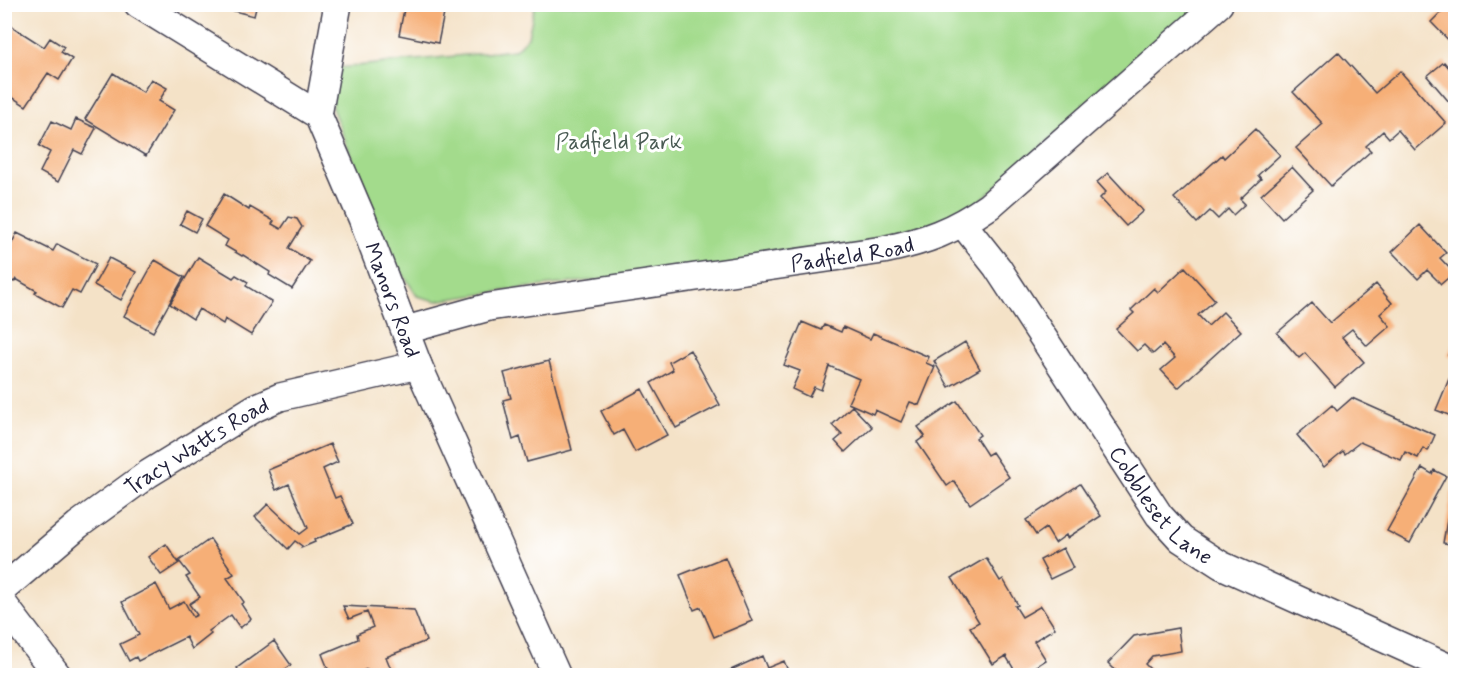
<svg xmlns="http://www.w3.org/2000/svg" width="1460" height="680" font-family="Mynerve,sans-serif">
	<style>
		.green { fill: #a3db8c; stroke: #627e64; stroke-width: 1.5 }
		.building { fill: #f6af77 }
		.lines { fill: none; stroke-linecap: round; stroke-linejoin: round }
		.street-casing { stroke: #423f50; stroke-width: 30 }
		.street { stroke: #fff; stroke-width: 27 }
		.labels { text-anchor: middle; stroke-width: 6; stroke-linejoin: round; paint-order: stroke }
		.park-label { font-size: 22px; fill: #495a53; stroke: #fff }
		.street-label { font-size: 22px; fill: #22223b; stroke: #fff }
	</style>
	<rect width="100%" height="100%" fill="#fff"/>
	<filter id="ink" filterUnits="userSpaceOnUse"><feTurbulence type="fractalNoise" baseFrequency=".0167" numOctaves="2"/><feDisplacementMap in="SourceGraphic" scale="12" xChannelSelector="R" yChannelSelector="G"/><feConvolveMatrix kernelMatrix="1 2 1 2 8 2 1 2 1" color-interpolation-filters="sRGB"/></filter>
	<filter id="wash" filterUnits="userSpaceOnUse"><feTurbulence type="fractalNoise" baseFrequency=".008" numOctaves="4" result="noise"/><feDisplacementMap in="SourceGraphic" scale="24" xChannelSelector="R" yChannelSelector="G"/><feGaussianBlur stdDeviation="1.35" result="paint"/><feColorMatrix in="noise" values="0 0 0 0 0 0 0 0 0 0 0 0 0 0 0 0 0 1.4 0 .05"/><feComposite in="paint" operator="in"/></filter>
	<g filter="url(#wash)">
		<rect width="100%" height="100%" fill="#f4e2c7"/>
		<path class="green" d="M535,5H1202L956,222L877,249L525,288L436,301L417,296L390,254L332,108L337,68L515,50L528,37Z"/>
		<g id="blocks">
			<path class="building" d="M207,4H257L254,16Z
				M405,4H446L438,43L399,35Z
				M1449,4H1456V48L1431,22Z
				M5,22L44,47L50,38L64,47L61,52L72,59L59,80L48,73L26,106L12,97L10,101L5,97Z
				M1338,52L1375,93L1400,71L1446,123L1415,150L1398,130L1389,138L1383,131L1366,146L1371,151L1331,186L1296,148L1323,124L1293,92Z
				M1444,62L1456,76V110L1427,76Z
				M113,73L143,92L151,79L167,88L159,101L174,110L146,156L85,119Z
				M76,119L96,128L82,154L74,150L58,182L40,172L50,152L39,146L52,121L71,130Z
				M1255,129L1280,155L1258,175L1261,179L1240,199L1245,204L1233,215L1228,209L1218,219L1210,211L1197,223L1174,198L1222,155L1224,158Z
				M1292,167L1313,190L1282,218L1261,195Z
				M1108,173L1143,211L1126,226L1100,198L1106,192L1097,182Z
				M224,194L249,210L250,207L274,221L272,224L281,229L289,217L297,219L302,227L289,248L310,261L292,289L269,275L270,272L243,255L242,256L225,246L228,240L205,226Z
				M187,211L202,219L195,232L180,224Z
				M1420,225L1446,253L1440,258L1454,273L1441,284L1427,270L1418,279L1392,252Z
				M17,233L53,251L57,244L96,264L80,294L72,290L62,308L35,293L37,291L16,279L14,282L5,277V257Z
				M198,257L233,278L236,275L248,282L246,286L272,302L251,335L225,319L223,324L199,309L193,319L170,304Z
				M109,258L136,272L121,300L94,285Z
				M155,260L184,277L153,332L124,316Z
				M1185,267L1215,300L1198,315L1208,326L1223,312L1241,331L1178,388L1161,370L1175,358L1163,345L1153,354L1144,345L1137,351L1116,329L1134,313L1131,310L1154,288L1158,292Z
				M1376,284L1392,303L1380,314L1390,326L1367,346L1352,329L1342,337L1364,362L1335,387L1305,353L1299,358L1277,333L1312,303L1330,323Z
				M802,322L821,330L824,325L841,332L843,327L870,339L873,333L929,357L926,363L935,367L919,405L910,402L901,422L875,410L873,414L848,403L859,379L829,366L821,390L814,387L809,397L792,389L800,371L784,365Z
				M1456,340V358L1448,355Z
				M965,342L980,369L949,387L934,361Z
				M690,350L720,405L676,428L651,383L673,370L669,362Z
				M549,361L572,450L527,462L520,437L513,440L503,400L511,398L504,373Z
				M1449,379L1456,382V418L1436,410Z
				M642,389L667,435L635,452L623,430L614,435L601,411Z
				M1352,398L1435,435L1428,451L1423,448L1418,458L1405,452L1401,460L1360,442L1345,454L1343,451L1324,467L1297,435L1332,405L1337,411Z
				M957,401L980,435L976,438L987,455L992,452L1009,477L970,504L954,481L947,486L917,442L925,436L918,427Z
				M852,406L872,427L845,452L835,441L842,435L832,425Z
				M330,444L338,462L323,469L335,498L340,496L353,524L314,540L315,542L301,548L302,546L295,541L288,549L255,517L268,504L300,534L308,528L289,484L276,490L268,470Z
				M1422,468L1432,474L1434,470L1446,476L1410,543L1387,531Z
				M1080,484L1101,516L1067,538L1066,535L1055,543L1046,528L1036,535L1026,520Z
				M1452,492H1456V545L1443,543Z
				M210,539L234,574L227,578L244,602L241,604L251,619L240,628L231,615L209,631L211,634L192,649L186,637L138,661L136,657L129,661L120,644L139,635L122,602L156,584L169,609L184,601L193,617L197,615L189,604L200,597L186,577L190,575L179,561Z
				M166,544L179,563L161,575L148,557Z
				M1063,548L1073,568L1050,579L1040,560Z
				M725,557L752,621L714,637L701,607L694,610L680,575Z
				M986,558L1000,581L1003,579L1018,605L1015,606L1022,617L1041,606L1055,628L1034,641L1046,660L1021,676H1018L1006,656L993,664L970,627L979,622L952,578Z
				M343,606L414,610L426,641L386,657L391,669L375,676H370L367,669L351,676H331L322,654L358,639L357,634L373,627L367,612L349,619Z
				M1178,628L1181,651L1152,656L1145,664L1157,676H1121L1108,663L1134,636Z
				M274,641L291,665L275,676H273L269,670L261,676H242L237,668Z
				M762,656L767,668L784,661L790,676H725L724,673Z"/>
		</g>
	</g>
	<g filter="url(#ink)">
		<use href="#blocks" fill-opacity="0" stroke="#423f50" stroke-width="1.5"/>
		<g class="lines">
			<g class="street-casing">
				<g id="street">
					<path id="s1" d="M138,4L318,115L362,218L418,365L557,676"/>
					<path d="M318,115L338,4"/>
					<path id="s2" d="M963,224L997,267L1159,515L1181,539L1221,565L1456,671"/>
					<path id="s3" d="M406,330L489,307L883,250C926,241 953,231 989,206L1219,4"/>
					<path id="s4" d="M4,588L78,525L148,474L255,408L280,397L418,365"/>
					<path d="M4,605L58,676"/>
				</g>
			</g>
			<use href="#street" class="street"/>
		</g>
	</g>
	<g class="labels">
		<g class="park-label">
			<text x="619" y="149">Padfield Park</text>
		</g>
		<g class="street-label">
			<text dy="8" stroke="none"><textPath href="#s3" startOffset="453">Padfield Road</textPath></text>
			<text dy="8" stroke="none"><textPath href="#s1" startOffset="411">Manors Road</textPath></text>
			<text dy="8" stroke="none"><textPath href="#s4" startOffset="240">Tracy Watts Road</textPath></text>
			<text dy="8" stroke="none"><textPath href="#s2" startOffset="345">Cobbleset Lane</textPath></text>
		</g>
	</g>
	<rect width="1460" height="680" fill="none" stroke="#fff" stroke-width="24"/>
</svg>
